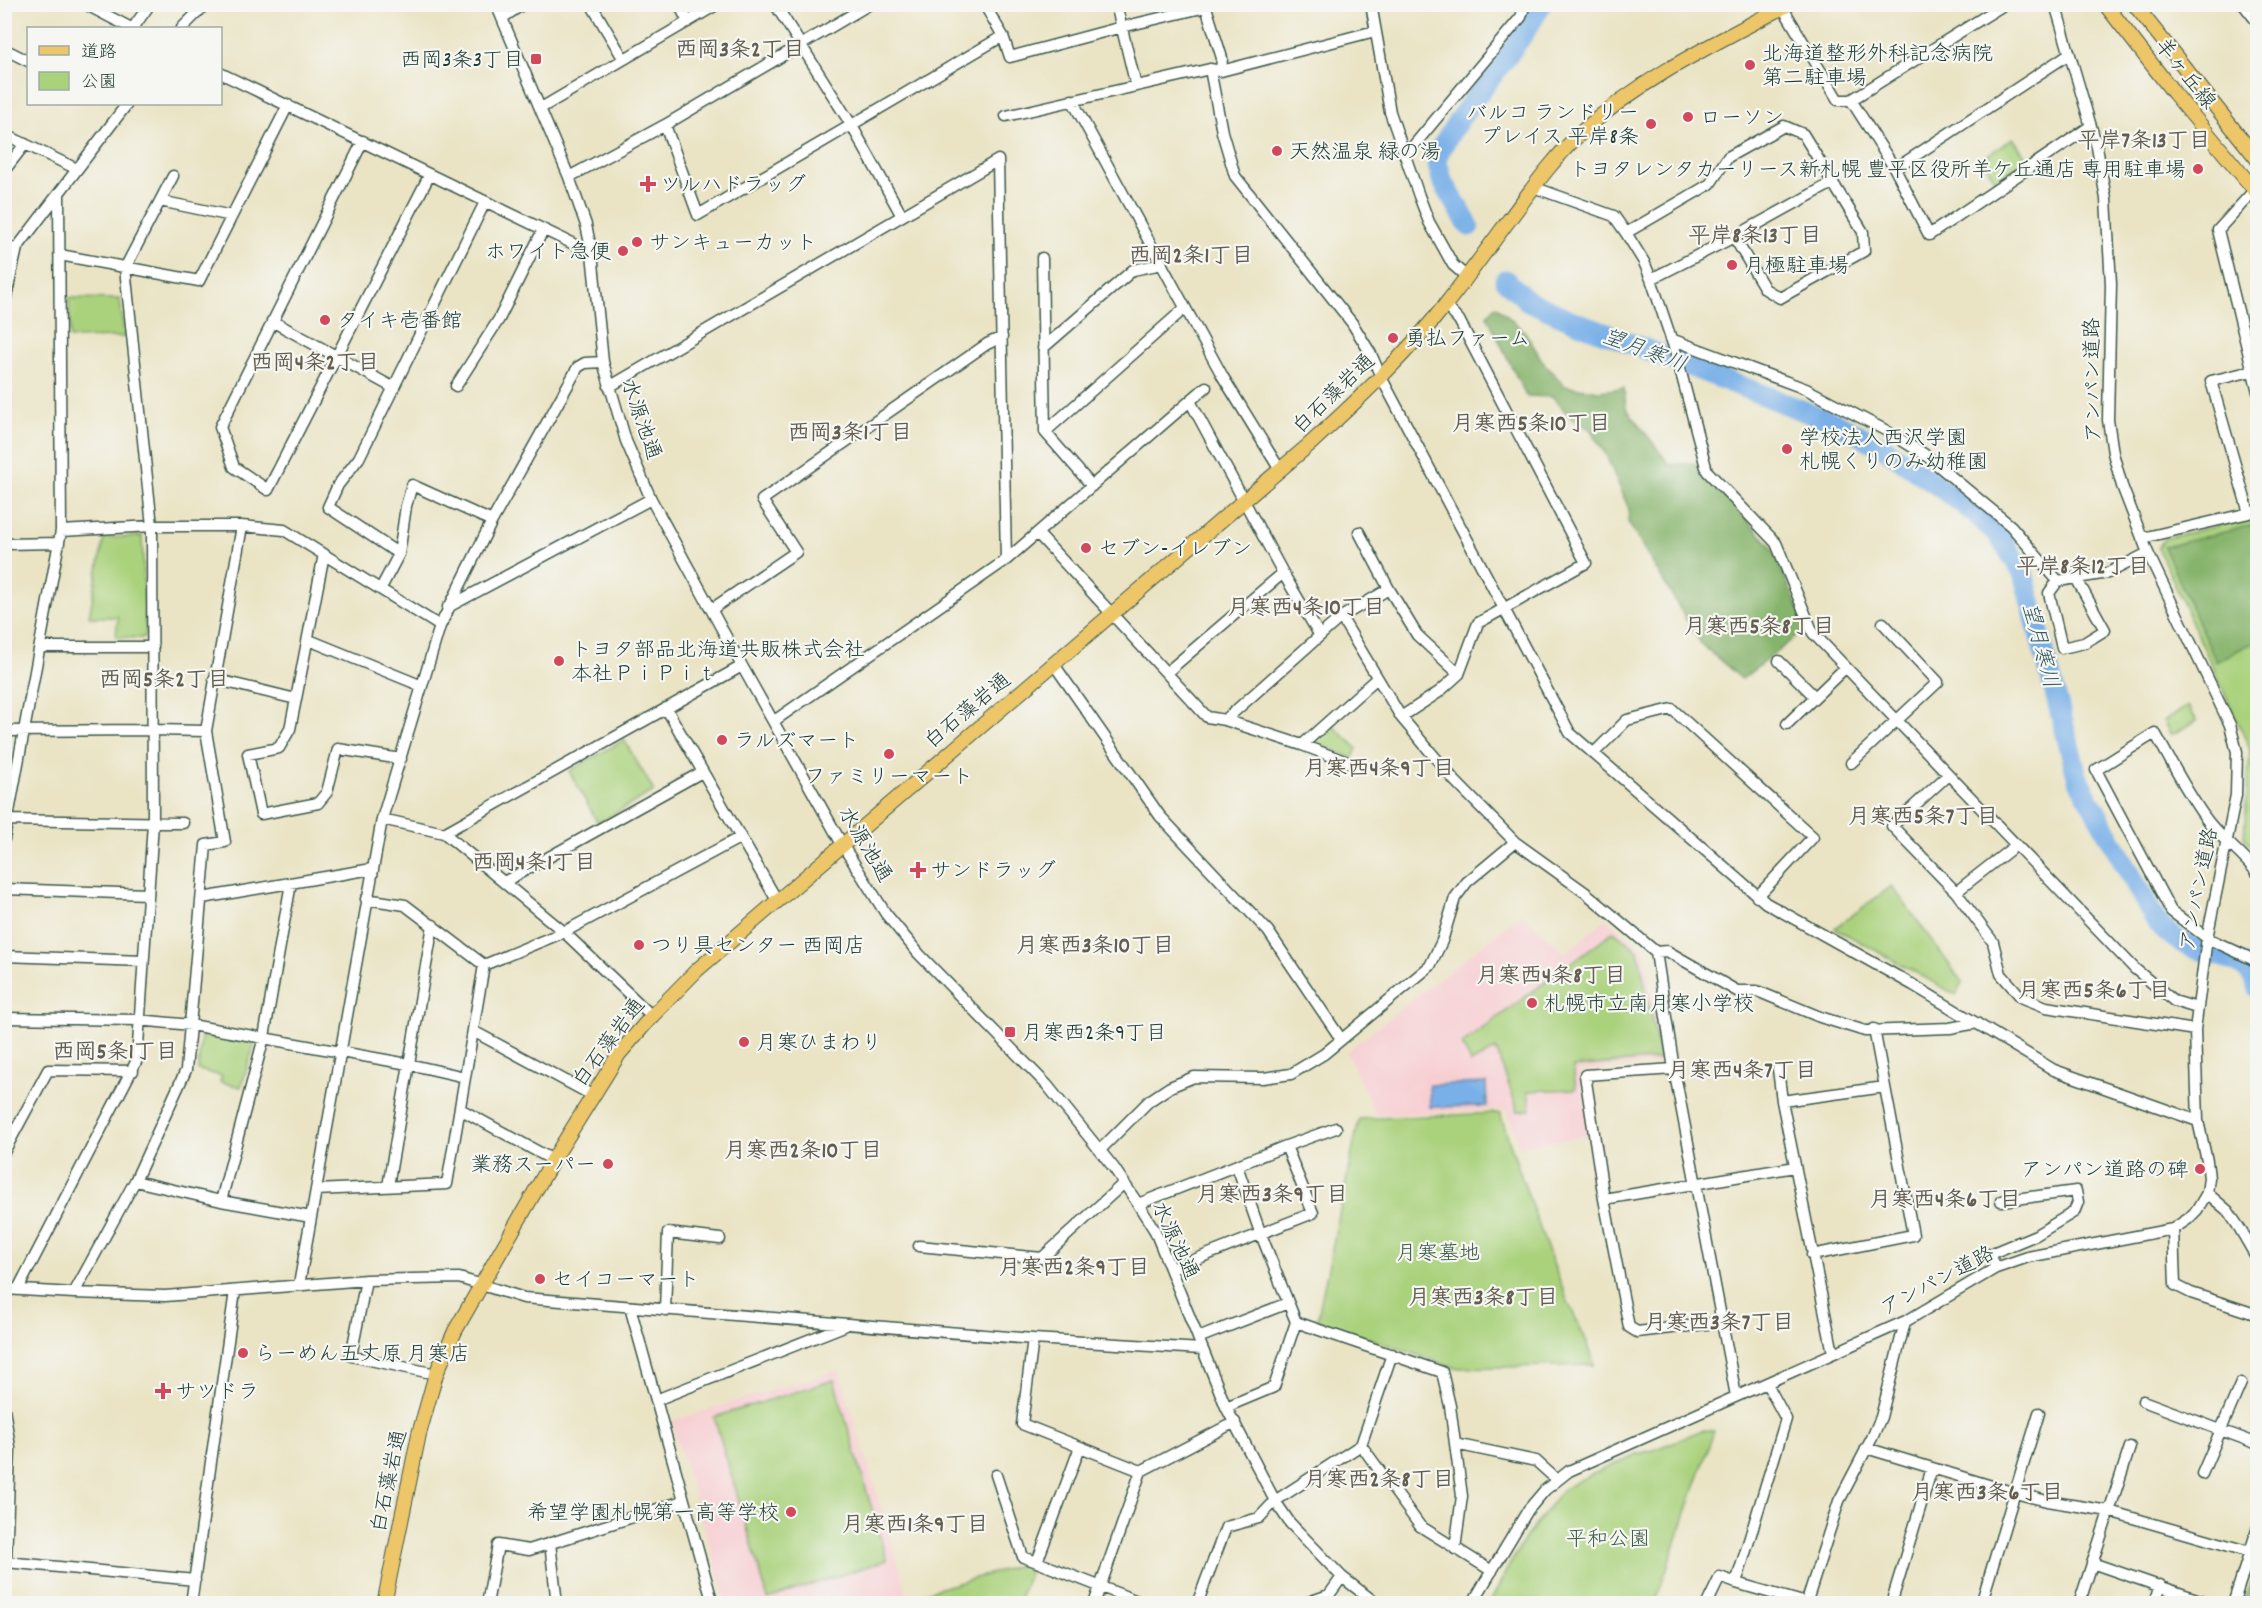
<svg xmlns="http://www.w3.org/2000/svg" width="2262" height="1608" font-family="Dekko,'Klee One',sans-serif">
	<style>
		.built { fill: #f7cfd3 }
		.green { fill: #aad27d; stroke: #648858; stroke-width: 1.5 }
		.forest { fill: #87b46c; stroke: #537850; stroke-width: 1.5 }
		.water { fill: #79b0e8; stroke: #4c768e; stroke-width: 1.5 }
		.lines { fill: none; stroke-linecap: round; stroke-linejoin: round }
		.river { stroke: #79b0e8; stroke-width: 21 }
		.minor-casing { stroke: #3d564a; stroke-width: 13 }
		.major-casing { stroke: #3d564a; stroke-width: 16 }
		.minor { stroke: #fff; stroke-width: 10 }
		.major { stroke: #ecc669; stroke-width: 14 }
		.poi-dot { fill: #d1495b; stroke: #f6f6f2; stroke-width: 2 }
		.labels { text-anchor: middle; stroke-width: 4.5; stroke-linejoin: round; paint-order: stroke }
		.poi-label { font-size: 21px; fill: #1f3d34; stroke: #f6f6f2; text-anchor: start }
		.street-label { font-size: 21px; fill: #1f3d34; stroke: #f6f6f2 }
		.park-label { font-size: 21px; fill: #3b5b43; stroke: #f6f6f2 }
		.neighbourhood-label { font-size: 22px; font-weight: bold; fill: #645e51; stroke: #f6f6f2 }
		.water-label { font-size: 22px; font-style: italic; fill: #365a61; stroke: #f6f6f2 }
	</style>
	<rect width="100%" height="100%" fill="#f6f6f2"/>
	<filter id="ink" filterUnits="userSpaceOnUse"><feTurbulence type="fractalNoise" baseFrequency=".0167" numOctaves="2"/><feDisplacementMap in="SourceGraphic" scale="12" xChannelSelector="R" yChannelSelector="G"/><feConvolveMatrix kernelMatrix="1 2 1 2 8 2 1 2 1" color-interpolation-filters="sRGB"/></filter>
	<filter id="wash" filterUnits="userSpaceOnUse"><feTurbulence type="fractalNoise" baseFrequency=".008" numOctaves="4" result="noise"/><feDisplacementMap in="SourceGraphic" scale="24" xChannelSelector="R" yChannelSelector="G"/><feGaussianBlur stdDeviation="1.35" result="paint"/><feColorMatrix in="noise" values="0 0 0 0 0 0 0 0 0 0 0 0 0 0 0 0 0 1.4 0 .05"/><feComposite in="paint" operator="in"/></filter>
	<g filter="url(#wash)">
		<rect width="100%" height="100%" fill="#eae4c5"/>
		<path class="built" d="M1522,914L1565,953L1606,919L1643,949L1666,1063L1579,1071L1590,1135L1520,1147L1506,1110L1376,1115L1346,1052Z
			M839,1370L910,1603H727L671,1421Z"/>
		<path class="green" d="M2013,138L2028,160L1996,181L1982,159Z
			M69,298L120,299L124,337L70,338Z
			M2257,516V857L2244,837L2250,749L2158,548L2164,539Z
			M142,536L146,635L142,638L116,637L118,617H89L104,538Z
			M2188,706L2197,721L2171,735L2163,721Z
			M1331,724L1357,748L1353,758L1314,743L1313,741Z
			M624,740L654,791L598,823L569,771Z
			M1892,886L1962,982L1956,995L1835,928Z
			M1614,931L1638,951L1660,1059L1573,1067L1576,1089L1528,1091L1531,1110L1518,1111L1496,1049L1471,1063L1462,1044Z
			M206,1034L252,1041L254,1046L241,1087L220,1082L222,1076L198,1070L201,1036Z
			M1500,1113C1520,1175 1542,1236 1566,1297C1575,1320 1589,1340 1594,1365L1456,1368L1317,1321L1359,1119Z
			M834,1380L887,1560L768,1599L714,1417Z
			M1702,1430L1714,1431L1655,1603H1490L1507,1569L1526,1537L1562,1490L1580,1480L1637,1454L1657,1449Z
			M1023,1564L1032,1565L1018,1603H931L927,1592Z"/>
		<path class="forest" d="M1496,306L1525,332L1543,362L1565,386L1599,391L1624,388L1626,408L1670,465L1694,463L1771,546L1807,628L1742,679L1701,644L1628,522L1629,509L1606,455L1590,429L1571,418L1553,397L1526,396L1487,316Z
			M2257,524V640L2216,662L2164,547Z
			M2257,1566V1603H2244L2256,1569Z"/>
		<path class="water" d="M1486,1083L1487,1106L1430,1107L1429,1085Z"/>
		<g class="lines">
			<path class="river" d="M1469,226L1442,180L1436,158C1456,118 1487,84 1513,48C1523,34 1534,20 1541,4
				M1505,280L1528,301L1571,320L1840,425L1886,449L1962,503L1997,533L2023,573L2078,779L2156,921C2166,931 2176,941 2189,946C2215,957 2250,956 2258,989"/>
		</g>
	</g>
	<g filter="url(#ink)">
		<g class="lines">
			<g class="minor-casing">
				<path id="minor" d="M85,4L131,28
					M496,4L569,177L586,225L592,253L603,362L626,441L651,499L742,666L843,846L886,914L919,954L1047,1085L1114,1168L1138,1204L1155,1231L1226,1407L1275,1501L1290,1523L1342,1577L1377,1604
					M591,4L623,58
					M679,4L688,22
					M775,4L852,126L902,216
					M984,4L1003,36L1010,57L1122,27L1206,7
					M1116,4L1136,86
					M1205,4L1222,58L1221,71
					M1371,4L1390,112L1419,196L1429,222L1453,265L1467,277
					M2243,4L2258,23
					M1783,8L1838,100H1851L1895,169L1929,235L2091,126
					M502,18L523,4
					M133,28L150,4
					M182,28L206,4
					M4,49L28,61
					M1210,69L1222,132L1235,176L1352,323L1371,354L1381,377L1570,733L1766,903L1913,985L2054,1070L2198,1121
					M220,73L592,253
					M1072,100L1223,377L1280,470
					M1851,100L2005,4
					M541,108L718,4
					M1006,116L1210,69L1221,71L1375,31
					M665,125L698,215L1003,36
					M4,134L77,169
					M363,141L220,427L234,467L268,490L429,176
					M1405,156L1521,17L1525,4
					M1895,169L2069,54
					M4,171L25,144
					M569,177L665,125L870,4
					M2258,186L2218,230L2258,392
					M1533,187L1614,216L1626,233L1644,262L1651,279L1675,350L1707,471L1776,543L1813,633L2135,969L2174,1001L2197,1008
					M160,201L232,216
					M1626,233L1710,184L1728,157L1784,126L1803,134L1863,232L1864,251L1780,298L1765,289L1734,237
					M4,249L17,248
					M60,255L199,281L288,105
					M1042,258L1045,432L1092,486
					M1651,279L1734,237L1832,183
					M4,306L17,248L127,104
					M272,321L394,388
					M1671,339L1806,389L1885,430L1924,454L2011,526L2058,581L2108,573L2148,553
					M1043,348L1133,270L1162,264
					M456,386L499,319L543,230
					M609,387L998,160L1006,560
					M1190,401L1283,573L1320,636
					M1045,432L1185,308
					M2249,513L2211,381L2252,371
					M61,531L152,526H242L284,530L440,626
					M1038,534L1207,717L1225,720L1341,617L1389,589L1359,532
					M2142,538L2258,511
					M4,544L59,543
					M399,554L328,507L338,485L359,458L485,202
					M2058,581L2049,593L2062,648L2084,643L2105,630L2076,578
					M381,588L399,554L406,506L412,485L492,521
					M1389,589L1417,635L1459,674
					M448,607L651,499
					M712,609L796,552L762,500L987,344L1002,337
					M1341,617L1401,717L1455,781L1515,842L1586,893L1656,952L1674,1069L1736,1396
					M309,640L422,686
					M40,647H153
					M1779,661L1815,697
					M1053,663L1160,816L1268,931L1341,1039
					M1166,673L1283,573
					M214,679L296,699L324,554
					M296,699L290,729L279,748L248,754L261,814L318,803L327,792L338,749L401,759
					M666,708L778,902
					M1401,717L1439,692L1459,674L1478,623L1586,563L1459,320L1445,305
					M1225,720L1302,745L1350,763
					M774,721L1006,560L1206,387
					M1787,724L1845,668
					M4,731L153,730L206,731L242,526
					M1302,745L1377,678
					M1594,753L1627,720L1672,709L1813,837L1757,897
					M1851,763L1938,682L1883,623
					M1948,775L1892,826L1956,892L1993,942L2001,974L2021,997L2046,1007L2195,1030
					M382,819L444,833L564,932L652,1016
					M4,820L183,823
					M444,833L742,666
					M4,839L61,531L59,193
					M2258,874C2244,855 2225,842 2210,824C2190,799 2171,761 2155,733L2096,770L2171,911L2207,938L2252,959L2258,964
					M504,882L702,772
					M4,889L148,894
					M1956,892L2016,845
					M202,898L372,869
					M366,899L405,905L484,965
					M1656,952L1667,951L1737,991H1757L1820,1017L1865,1031L1950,1028L1977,1023
					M4,956L143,961
					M4,1018L138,1020L191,1025L408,1064L465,1077
					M473,1031L592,1095
					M1674,1069L1585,1075L1604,1199L1629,1327L1637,1332L1723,1322
					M1778,1069L1782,1101L1833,1353
					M1782,1101L1885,1087
					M460,1109L553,1160
					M1100,1150L1149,1101L1170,1087L1194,1077L1263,1078L1291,1074L1324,1054L1430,966L1442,941L1455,898L1467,882L1515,842
					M4,1152L48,1070L133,1071
					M1237,1166L1260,1232L1296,1322L1442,1372L1450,1406L1462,1496L1455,1549
					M135,1181L221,1201L311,1217
					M388,1186L433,925
					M316,1190L447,1184L484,965L564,932L741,837
					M2207,1193L2228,1211L2240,1229L2258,1260
					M1604,1199L1795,1167
					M221,1201L264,1037L291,883
					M1138,1204L1286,1146L1336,1128
					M2173,1229L2175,1285L2191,1293L2258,1315
					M919,1246L1042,1258L1124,1183
					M1812,1255L1913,1235L1874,1029
					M1996,1268L1990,1254L2036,1235L2074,1212L2078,1202L2076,1191L2001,1201
					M1171,1269L1313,1213L1286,1146
					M366,1280L351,1356L436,1374
					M299,1285L382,819L440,626L492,521L578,367L585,363L603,362
					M4,1289L74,1293L165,1296L366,1280L459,1278L524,1298L1033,1339L1202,1349
					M18,1289L137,1060L153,823L152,526L125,268L173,176
					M74,1293L135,1181L186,1070L206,845L225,842L206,731
					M630,1307L713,1604
					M665,1310L668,1233L720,1239
					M1198,1338L1288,1303
					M1033,1339L1022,1424L1141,1471
					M1767,1384L1786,1419L1736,1583L1810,1604
					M656,1400L844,1326
					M2143,1401L2258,1444
					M1226,1407L1274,1387L1296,1322
					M4,1408L10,1448L6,1562L195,1580
					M1455,1444L1536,1461L1557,1480
					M1361,1445L1420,1526L1492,1571
					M1080,1447L1037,1562L1145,1604
					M1866,1448L2015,1493L2047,1501L2109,1511L2250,1552
					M2202,1474L2241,1383
					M996,1475L1023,1557L1037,1562
					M550,1543L557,1604
					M2092,1563L2211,1604
					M191,1604L235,1291
					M487,1604L498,1545L529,1550L683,1501
					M1094,1604L1141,1471L1235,1422
					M1197,1604L1226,1527L1259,1518L1275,1501L1361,1445L1392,1354
					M1303,1604L1329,1595L1342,1577
					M1472,1604L1528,1510L1545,1490L1569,1471L1908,1320L1996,1268L2028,1257L2173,1229L2188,1219L2197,1210L2207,1193L2209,1178L2207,1161L2198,1121L2195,1030L2207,938L2236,795L2237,752L2230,725L2148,553L2122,486L2113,453L2108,420L2111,284L2106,199L2097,147L2055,4
					M1707,1604L1720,1577L1736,1583
					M1806,1604L1839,1501L1872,1438L1881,1417L1905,1322
					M1891,1604L1932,1468
					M1981,1604L2039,1413
					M2079,1604L2130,1447
					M2154,1604L2160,1585
					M2233,1604L2258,1527"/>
			</g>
			<g class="major-casing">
				<path id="major" d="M2105,4L2174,93L2258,194
					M2134,4L2258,160
					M384,1604L419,1434L436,1374L455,1331L553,1160L619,1054L652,1016L697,970L1310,444C1358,400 1406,355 1446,304C1468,276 1488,248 1509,220C1532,189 1555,156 1584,130C1645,76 1718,42 1789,4"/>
			</g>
			<use href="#minor" class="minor"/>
			<use href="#major" class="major"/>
		</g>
	</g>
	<g class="poi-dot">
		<rect x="530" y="53" width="12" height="12" rx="3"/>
		<circle cx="1750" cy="65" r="6"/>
		<circle cx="1688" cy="117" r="6"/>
		<circle cx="1651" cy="124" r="6"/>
		<circle cx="1277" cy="151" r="6"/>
		<circle cx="2198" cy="169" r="6"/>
		<path d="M645 175h6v6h6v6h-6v6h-6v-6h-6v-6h6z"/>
		<circle cx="637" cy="242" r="6"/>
		<circle cx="623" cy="251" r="6"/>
		<circle cx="1732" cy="265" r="6"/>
		<circle cx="325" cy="320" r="6"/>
		<circle cx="1393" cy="338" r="6"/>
		<circle cx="1787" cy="449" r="6"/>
		<circle cx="1086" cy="548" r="6"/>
		<circle cx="559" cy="661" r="6"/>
		<circle cx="722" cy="740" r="6"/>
		<circle cx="889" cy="754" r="6"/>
		<path d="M915 861h6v6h6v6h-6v6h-6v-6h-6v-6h6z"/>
		<circle cx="639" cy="945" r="6"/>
		<circle cx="1532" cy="1003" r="6"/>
		<rect x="1004" y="1026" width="12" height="12" rx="3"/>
		<circle cx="744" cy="1042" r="6"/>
		<circle cx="608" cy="1164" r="6"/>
		<circle cx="2200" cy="1169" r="6"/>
		<circle cx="540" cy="1279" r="6"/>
		<circle cx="243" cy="1353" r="6"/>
		<path d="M160 1382h6v6h6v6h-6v6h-6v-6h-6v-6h6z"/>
		<circle cx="791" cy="1512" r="6"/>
	</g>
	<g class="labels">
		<g class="poi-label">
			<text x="1762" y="60">北海道整形外科記念病院<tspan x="1762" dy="24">第二駐車場</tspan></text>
			<text x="524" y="66" text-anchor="end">西岡3条3丁目</text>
			<text x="1639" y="119" text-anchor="end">バルコ ランドリー<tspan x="1639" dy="24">プレイス 平岸8条</tspan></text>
			<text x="1700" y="124">ローソン</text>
			<text x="1289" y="158">天然温泉 緑の湯</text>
			<text x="2186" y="176" text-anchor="end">トヨタレンタカーリース新札幌 豊平区役所羊ケ丘通店 専用駐車場</text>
			<text x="660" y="191">ツルハドラッグ</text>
			<text x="649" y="249">サンキューカット</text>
			<text x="611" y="258" text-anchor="end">ホワイト急便</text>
			<text x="1744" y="272">月極駐車場</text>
			<text x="337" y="327">タイキ壱番館</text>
			<text x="1405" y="345">勇払ファーム</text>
			<text x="1799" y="444">学校法人西沢学園<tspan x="1799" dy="24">札幌くりのみ幼稚園</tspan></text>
			<text x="1098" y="555">セブン-イレブン</text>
			<text x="571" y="656">トヨタ部品北海道共販株式会社<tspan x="571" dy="24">本社ＰｉＰｉｔ</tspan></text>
			<text x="734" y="747">ラルズマート</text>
			<text x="889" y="783" text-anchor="middle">ファミリーマート</text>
			<text x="930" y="877">サンドラッグ</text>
			<text x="651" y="952">つり具センター 西岡店</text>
			<text x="1544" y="1010">札幌市立南月寒小学校</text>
			<text x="1022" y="1039">月寒西2条9丁目</text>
			<text x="756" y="1049">月寒ひまわり</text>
			<text x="596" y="1171" text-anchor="end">業務スーパー</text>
			<text x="2188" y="1176" text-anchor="end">アンパン道路の碑</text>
			<text x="552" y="1286">セイコーマート</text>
			<text x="255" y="1360">らーめん五丈原 月寒店</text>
			<text x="175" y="1398">サツドラ</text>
			<text x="779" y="1519" text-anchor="end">希望学園札幌第一高等学校</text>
		</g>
		<g class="street-label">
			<text transform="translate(2186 73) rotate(51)" y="7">羊ヶ丘線</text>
			<text transform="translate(2092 380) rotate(-91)" y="7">アンパン道路</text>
			<text transform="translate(1333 393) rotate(-44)" y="7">白石藻岩通</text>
			<text transform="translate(642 419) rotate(71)" y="7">水源池通</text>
			<text transform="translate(967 710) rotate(-40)" y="7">白石藻岩通</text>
			<text transform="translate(866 844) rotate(59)" y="7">水源池通</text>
			<text transform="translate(2198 889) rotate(-79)" y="7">アンパン道路</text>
			<text transform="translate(608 1042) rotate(-53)" y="7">白石藻岩通</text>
			<text transform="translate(1176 1240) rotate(65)" y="7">水源池通</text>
			<text transform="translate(1937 1280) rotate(-28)" y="7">アンパン道路</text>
			<text transform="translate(388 1481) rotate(-78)" y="7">白石藻岩通</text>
		</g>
		<g class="park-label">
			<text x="1438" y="1259">月寒墓地</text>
			<text x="1608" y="1545">平和公園</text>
		</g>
		<g class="neighbourhood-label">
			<text x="740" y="56">西岡3条2丁目</text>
			<text x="2144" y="147">平岸7条13丁目</text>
			<text x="1755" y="242">平岸8条13丁目</text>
			<text x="1191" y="262">西岡2条1丁目</text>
			<text x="315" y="369">西岡4条2丁目</text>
			<text x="1531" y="430">月寒西5条10丁目</text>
			<text x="850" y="439">西岡3条1丁目</text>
			<text x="2083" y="573">平岸8条12丁目</text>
			<text x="1306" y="614">月寒西4条10丁目</text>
			<text x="1759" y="633">月寒西5条8丁目</text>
			<text x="164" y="686">西岡5条2丁目</text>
			<text x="1379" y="775">月寒西4条9丁目</text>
			<text x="1923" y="823">月寒西5条7丁目</text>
			<text x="534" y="869">西岡4条1丁目</text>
			<text x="1095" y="952">月寒西3条10丁目</text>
			<text x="1551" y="982">月寒西4条8丁目</text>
			<text x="2094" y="997">月寒西5条6丁目</text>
			<text x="115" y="1058">西岡5条1丁目</text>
			<text x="1742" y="1077">月寒西4条7丁目</text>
			<text x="803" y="1157">月寒西2条10丁目</text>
			<text x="1272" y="1201">月寒西3条9丁目</text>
			<text x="1945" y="1206">月寒西4条6丁目</text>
			<text x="1074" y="1274">月寒西2条9丁目</text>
			<text x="1483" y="1304">月寒西3条8丁目</text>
			<text x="1719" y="1329">月寒西3条7丁目</text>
			<text x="1379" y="1486">月寒西2条8丁目</text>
			<text x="1987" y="1499">月寒西3条6丁目</text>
			<text x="915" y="1531">月寒西1条9丁目</text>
		</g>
		<g class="water-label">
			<text transform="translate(1645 349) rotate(21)" y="8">望月寒川</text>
			<text transform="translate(2042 645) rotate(75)" y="8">望月寒川</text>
		</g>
	</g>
	<rect width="2262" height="1608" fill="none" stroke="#f6f6f2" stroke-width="24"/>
	<rect x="27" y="27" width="195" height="78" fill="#f6f6f2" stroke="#a0aca6" stroke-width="1.5"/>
	<rect x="39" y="46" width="30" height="9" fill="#ecc669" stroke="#a0aca6" stroke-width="1.5"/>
	<text x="81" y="57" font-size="18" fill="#1f3d34">道路</text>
	<rect x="39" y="72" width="30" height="18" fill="#aad27d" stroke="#a0aca6" stroke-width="1.5"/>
	<text x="81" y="87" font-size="18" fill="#1f3d34">公園</text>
</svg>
